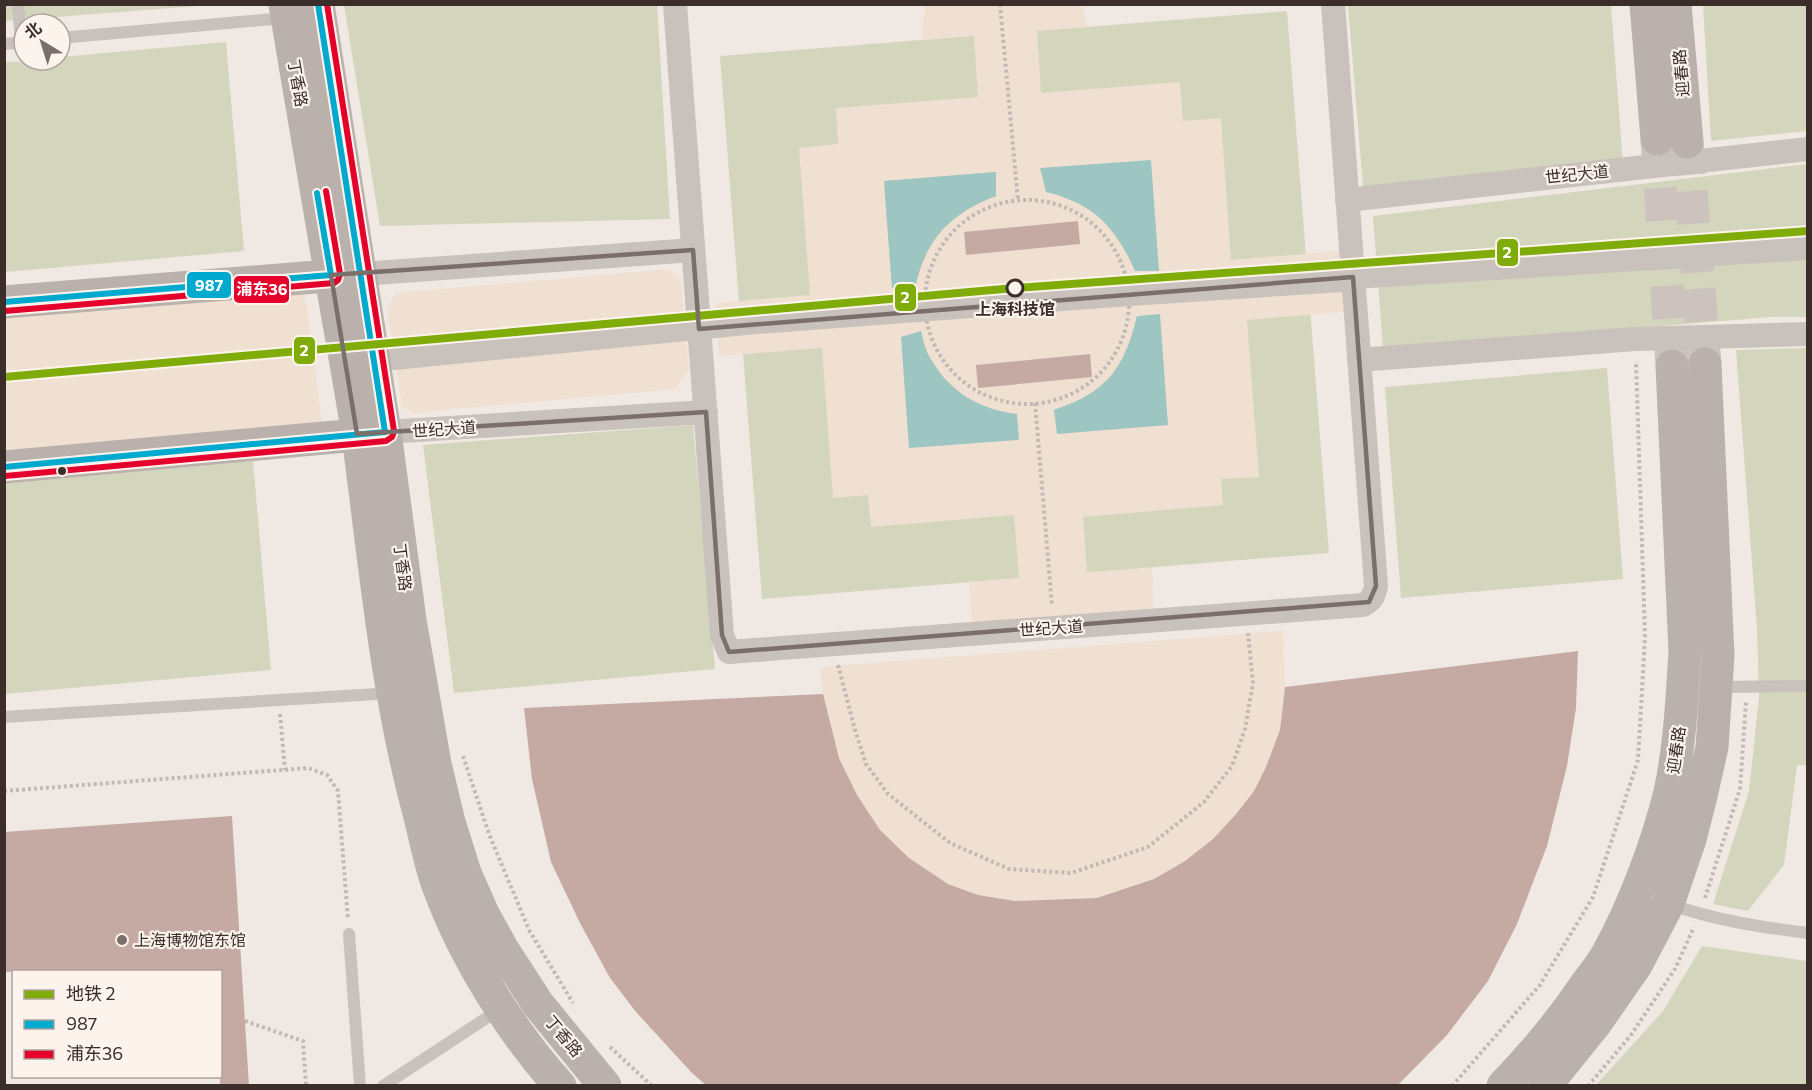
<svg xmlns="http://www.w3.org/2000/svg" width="1812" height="1090" font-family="Commissioner,'Noto Sans SC',sans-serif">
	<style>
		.green { fill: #d3d6bc }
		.plaza { fill: #efe0d2; fill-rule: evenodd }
		.water { fill: #9dc5c1 }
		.building { fill: #c5aaa3 }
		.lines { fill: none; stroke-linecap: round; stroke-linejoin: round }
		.secondary-tunnel { stroke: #ccc3be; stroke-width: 33; stroke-dasharray: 33 16; stroke-linecap: butt }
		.path { stroke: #c2b9b4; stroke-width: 4; stroke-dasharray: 3 3; stroke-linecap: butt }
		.lane { stroke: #c9c1bc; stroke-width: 12 }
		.street { stroke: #c9c1bc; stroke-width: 24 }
		.secondary { stroke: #bab1ac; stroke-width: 33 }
		.bus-1-casing { stroke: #fcf3ec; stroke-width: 10 }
		.bus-2-casing { stroke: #fcf3ec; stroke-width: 10 }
		.bus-1 { stroke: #00a9ce; stroke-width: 6 }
		.bus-2 { stroke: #e4002b; stroke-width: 6 }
		.metro-1-casing { stroke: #fcf3ec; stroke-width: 12 }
		.metro-1 { stroke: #80ac0a; stroke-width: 8 }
		.marked { fill: none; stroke: #7a6f6a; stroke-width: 4.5; stroke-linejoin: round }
		.stop-dot { fill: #fcf3ec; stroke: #3b2d29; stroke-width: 3 }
		.bus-dot { fill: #3b2d29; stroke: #fcf3ec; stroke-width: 2 }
		.poi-dot { fill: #7a6f6a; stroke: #fcf3ec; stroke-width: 2 }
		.labels { text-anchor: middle; stroke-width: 4.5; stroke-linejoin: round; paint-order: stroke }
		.street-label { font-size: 16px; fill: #3b2d29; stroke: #fcf3ec }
		.stop-label { font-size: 16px; font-weight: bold; fill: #3b2d29; stroke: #fcf3ec }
		.poi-label { font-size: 16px; fill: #3b2d29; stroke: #fcf3ec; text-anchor: start }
		.line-badge { stroke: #fcf3ec; stroke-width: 2 }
		.badge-label { font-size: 16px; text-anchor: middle; font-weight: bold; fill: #fff }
	</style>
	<rect width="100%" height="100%" fill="#f0e9e3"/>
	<path class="green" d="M5,5H210L5,21Z
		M344,5H657L670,219L380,226Z
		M1348,5H1611L1623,165L1363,187Z
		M1703,5H1807V131L1711,141Z
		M1287,11L1329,553L762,599L720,56Z
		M226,42L244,251L5,272V62L60,60V57Z
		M1807,164V317H1771L1383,349L1373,216Z
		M1807,348V765H1797L1784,865L1748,911L1713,904L1749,791L1759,697L1757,629L1736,350Z
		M1607,368L1623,579L1401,598L1385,387Z
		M693,425L715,669L454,693L423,445Z
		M253,461L271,670L5,694V483Z
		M1702,946L1807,961V1085H1596L1663,1011Z"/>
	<path class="plaza" d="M1082,4L1087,27L1037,31L1041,93L1180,82L1183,121L1221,118L1231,260L1340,251L1344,312L1247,320L1259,477L1221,479L1223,505L1083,517L1087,572L1152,568L1154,621L973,634L969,582L1019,578L1014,515L871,527L868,495L833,498L822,348L719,356L715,303L810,295L799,148L838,144L836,108L978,97L974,36L921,40L925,5ZM1151,160L1135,271L1127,253L1103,220L1088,209L1068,197ZM995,172L996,196L975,204L960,214L943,228L929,247L919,269L914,289L892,288L884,181ZM1137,316L1168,425L1054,410L1077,402L1092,394L1110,378L1123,359L1132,338ZM920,331L929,357L945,379L963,395L980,406L999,412L1017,414L909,448Z
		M669,269L681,282L689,370L675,389L413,413L402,406L387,310L396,293Z
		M305,293L322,422L5,451V317Z
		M1283,631L1285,687L1280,730L1266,767L1254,791L1237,813L1213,839L1185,861L1154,879L1097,898L1015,901L978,895L948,884L909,858L880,830L857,795L839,758L823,694L820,667Z"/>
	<path class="water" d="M1151,160L1159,271H1135C1116,227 1094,204 1046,192L1040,168Z
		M996,172V196C950,214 925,239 915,289L892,288L884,181Z
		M1160,314L1168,425L1057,434L1054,410C1107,392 1124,369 1137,316Z
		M921,331C923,339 925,350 930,358C949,392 979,409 1017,414L1019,440L909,448L901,337Z"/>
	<path class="building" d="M1078,221L1080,244L966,255L964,232Z
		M1090,354L1092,377L978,388L976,365Z
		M1578,651L1576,708L1567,766L1547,846L1517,924L1488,981L1447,1035L1397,1086H707L692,1073L636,1012L610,978L580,923L551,862L532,779L524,708L823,694L839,758L857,795L880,830L909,858L948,884L978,895L1015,901L1097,898L1154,879L1185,861L1213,839L1237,813L1254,791L1266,767L1280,730L1285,687Z
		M232,816L249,1086H220V972H4V832Z"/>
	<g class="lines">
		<path class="secondary-tunnel" d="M1657,139L1672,366
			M1687,142L1705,364"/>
		<path class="path" d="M1000,4L1018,201
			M925 302a102 102 0 1 1 204 0a102 102 0 1 1-204 0Z
			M1035,403L1052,606
			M838,665L855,730L866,764L888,794L950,843L1009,869L1071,873L1148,847L1204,802L1232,766L1245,729L1253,683L1248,633
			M280,714L285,770
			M463,756L489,834L529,930L573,1003
			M4,791L308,768L327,775L338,791L348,920
			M1705,898L1740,789L1746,701
			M245,1021L303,1041L306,1086
			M610,1047L652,1086
			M1452,1086L1540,985L1593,897L1638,760L1645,637L1636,361
			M1588,1086L1631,1035L1675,969L1694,927"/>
		<path class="lane" d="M18,4L21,42
			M60,38L285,18
			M4,44L24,42
			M1719,687L1808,686
			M4,717L393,693
			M1669,904C1714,920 1760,927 1808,933
			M349,934L360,1086
			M383,1086L500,1009"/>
		<path class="street" d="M675,4L722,635L729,652L1363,605C1372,600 1374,596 1376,586L1333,4
			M1347,200L1808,149
			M361,274L693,250
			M394,358L745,323L1129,294L1342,280L1353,277L1808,248
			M1359,360L1635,339L1808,334
			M385,432L706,412"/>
		<path class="secondary" d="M285,4C302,109 321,214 338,318C345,357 352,397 358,436C375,564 386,692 420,817C426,840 430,865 439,888C464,956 511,1032 560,1086
			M318,4L385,432L410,620L435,764L449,822L465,873L483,914L503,950L538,1004L605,1086
			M1646,4L1657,139
			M1675,4L1687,142
			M4,302L353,274
			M4,467L379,433
			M1503,1086C1534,1054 1562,1020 1587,983C1594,974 1602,964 1608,953C1634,905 1657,845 1670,792C1680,746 1682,698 1685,651L1672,366
			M1545,1086L1595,1024L1636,965L1668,904L1690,839L1701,796L1712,747L1718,656L1705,364"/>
		<g class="bus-1-casing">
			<path id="bus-1" d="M4,302L331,275L317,193
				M4,467L385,432L318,4"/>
		</g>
		<g class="bus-2-casing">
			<path id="bus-2" d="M5,311L334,283L338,280L340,274L326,191
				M5,476L386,441L392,437L394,431L327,4"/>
		</g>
		<use href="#bus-1" class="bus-1"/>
		<use href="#bus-2" class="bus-2"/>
		<g class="metro-1-casing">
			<path id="metro-1" d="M4,377L1015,288L1808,231"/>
		</g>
		<use href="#metro-1" class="metro-1"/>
	</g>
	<path class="marked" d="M693,250L699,329L1353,277L1376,586L1369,602L729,652L722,635L706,412L357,434L331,275Z"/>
	<circle class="stop-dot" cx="1015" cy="288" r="8"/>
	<circle class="bus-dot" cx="62" cy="471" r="5"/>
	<circle class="poi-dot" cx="122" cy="940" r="6"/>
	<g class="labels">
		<g class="street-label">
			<text transform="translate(1681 73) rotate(-95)" y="6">迎春路</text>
			<text transform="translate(298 83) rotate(80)" y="6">丁香路</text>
			<text transform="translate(1577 174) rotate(-6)" y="6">世纪大道</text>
			<text transform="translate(444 429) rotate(-4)" y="6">世纪大道</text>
			<text transform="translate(403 567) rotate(83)" y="6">丁香路</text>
			<text transform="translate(1051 628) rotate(-4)" y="6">世纪大道</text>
			<text transform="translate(1676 750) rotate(-82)" y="6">迎春路</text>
			<text transform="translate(564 1036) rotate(50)" y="6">丁香路</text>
		</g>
		<g class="stop-label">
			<text x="1015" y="315">上海科技馆</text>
		</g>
		<g class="poi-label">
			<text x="134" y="946">上海博物馆东馆</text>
		</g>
	</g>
	<g class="line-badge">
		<rect x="1496" y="238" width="23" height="29" rx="6" fill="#80ac0a"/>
		<rect x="186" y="271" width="46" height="28" rx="6" fill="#00a9ce"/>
		<rect x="233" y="275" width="57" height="29" rx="6" fill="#e4002b"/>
		<rect x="894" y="283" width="23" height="29" rx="6" fill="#80ac0a"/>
		<rect x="293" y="336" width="23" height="29" rx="6" fill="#80ac0a"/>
	</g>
	<g class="badge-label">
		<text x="1507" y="258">2</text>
		<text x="209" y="291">987</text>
		<text x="262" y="295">浦东36</text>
		<text x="905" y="303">2</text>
		<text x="304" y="356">2</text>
	</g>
	<rect width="1812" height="1090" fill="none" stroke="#3b2d29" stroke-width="12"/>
	<rect x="12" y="970" width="210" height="108" fill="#fcf3ec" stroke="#afa49e" stroke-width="1.5"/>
	<rect x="24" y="990" width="30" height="9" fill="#80ac0a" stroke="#afa49e" stroke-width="1.5"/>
	<text x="66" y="1000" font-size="18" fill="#3b2d29">地铁 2</text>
	<rect x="24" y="1020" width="30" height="9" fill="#00a9ce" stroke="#afa49e" stroke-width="1.5"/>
	<text x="66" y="1030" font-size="18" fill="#3b2d29">987</text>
	<rect x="24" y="1050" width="30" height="9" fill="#e4002b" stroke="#afa49e" stroke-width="1.5"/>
	<text x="66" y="1060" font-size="18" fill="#3b2d29">浦东36</text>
	<g transform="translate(42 42) rotate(322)"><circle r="28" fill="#fcf3ec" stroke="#afa49e" stroke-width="1.5"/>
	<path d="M0-4.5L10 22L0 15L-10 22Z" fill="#7a6f6a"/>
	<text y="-9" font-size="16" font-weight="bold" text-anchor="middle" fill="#3b2d29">北</text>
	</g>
</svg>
